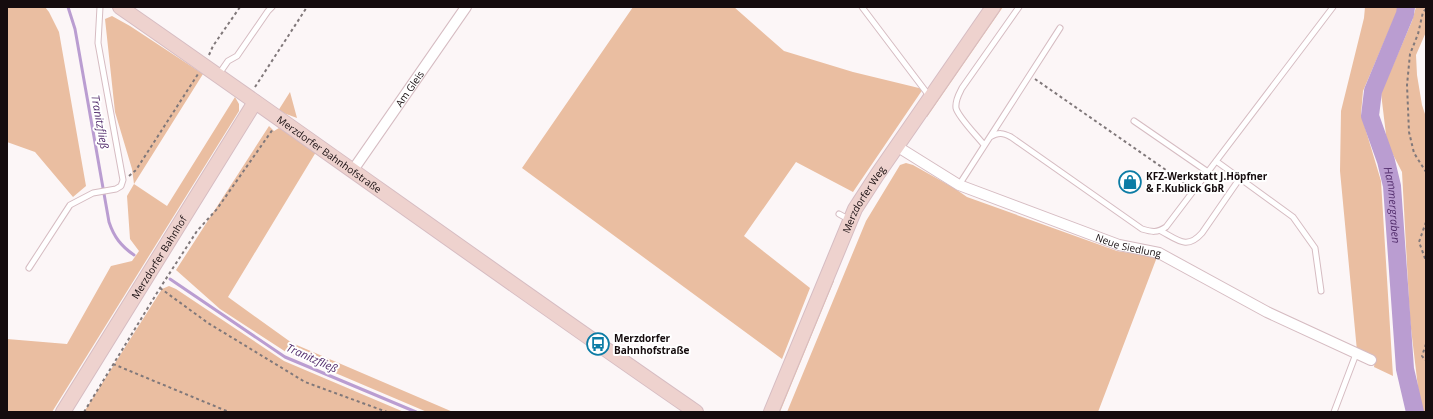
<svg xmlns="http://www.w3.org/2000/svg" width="1433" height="419" font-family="'Open Sans',sans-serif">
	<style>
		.green { fill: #eabea1 }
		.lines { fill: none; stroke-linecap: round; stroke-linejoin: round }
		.stream { stroke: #ba9dd1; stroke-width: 3 }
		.river { stroke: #ba9dd1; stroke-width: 18 }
		.lane-casing { stroke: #d6bcc2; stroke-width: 7 }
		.street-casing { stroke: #d6bcc2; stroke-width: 12 }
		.secondary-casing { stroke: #d6bcc2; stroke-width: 16 }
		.path { stroke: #80787a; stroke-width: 2; stroke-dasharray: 3 3; stroke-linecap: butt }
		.lane { stroke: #fff; stroke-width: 5 }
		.street { stroke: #fff; stroke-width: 10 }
		.secondary { stroke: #eed2ce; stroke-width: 14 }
		.labels { text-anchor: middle; stroke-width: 4; stroke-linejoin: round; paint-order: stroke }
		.street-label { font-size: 10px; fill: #150c0e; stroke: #fff }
		.poi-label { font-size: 10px; font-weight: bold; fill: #150c0e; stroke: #fff; text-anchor: start }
		.water-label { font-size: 11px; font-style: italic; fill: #512b6b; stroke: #fff }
	</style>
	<rect width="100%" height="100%" fill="#fcf6f7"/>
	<path class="green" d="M7,7H45L49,12L59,32L86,186L73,197L35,152L7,142Z
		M633,7H734L784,51L853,72L923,89L853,192L796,162L744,236L810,288L782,359L522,168Z
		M997,7H1003L927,117L924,114Z
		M1365,7H1399L1363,91L1361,114L1381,181L1393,376L1374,367L1375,359L1357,351L1340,171L1341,111L1364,18Z
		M1416,7H1426V32L1416,55L1417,75L1422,105L1426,117V412H1423L1419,396L1410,320L1402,172L1387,143L1381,93L1412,21Z
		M112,16L130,26L203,74L134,184L167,206L235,97L239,104V111L52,412H7V339L67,344L111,266L132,261L139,251L130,239L127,196L134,184L132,169L115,112L105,19Z
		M290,92L297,118L278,111Z
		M269,126L274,131L279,128L285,130L316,152L228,297L292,343L453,412H427L286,352L220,309L176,270Z
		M906,163L913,165L954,188L967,197L1117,251L1157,257L1098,412H787L866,221L900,165Z
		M832,280L834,281L780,412H776Z
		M169,286L176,289L284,361L404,412H84L162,289Z"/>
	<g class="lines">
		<path class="stream" d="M68,7L75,29L109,222C114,237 121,246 134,255
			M170,279L285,357L416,412"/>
		<path class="river" id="s1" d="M1406,7L1405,14L1373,91L1370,116L1386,161L1392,186L1405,369L1415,412"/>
		<g class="lane-casing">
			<path id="lane" d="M862,7L930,97
				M219,74L228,61L237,56L268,11L272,7
				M1134,121L1208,172
				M990,137C999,132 1003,133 1011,137L1142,229C1152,232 1157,233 1166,227L1333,7
				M984,145C978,137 958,117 956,108C955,100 959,94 962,88L1019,7
				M1216,161L1293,217L1315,248L1321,291
				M959,185L1060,28
				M839,214L850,220
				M1161,231C1178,240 1187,250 1202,233L1240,178
				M29,268L70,205L93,193L116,189L121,186L123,180L98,43L100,7
				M1334,412L1356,354"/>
		</g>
		<g class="street-casing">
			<g id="street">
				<path id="s2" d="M898,147L959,185L1119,245L1159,253L1267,312L1371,360"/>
				<path id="s3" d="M353,170L466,7"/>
			</g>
		</g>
		<g class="secondary-casing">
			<g id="secondary">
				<path id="s4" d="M120,7C313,141 503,279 696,412"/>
				<path id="s5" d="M63,412L255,102"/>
				<path id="s6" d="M771,412L855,209L877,175L993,7"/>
			</g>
		</g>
		<path class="path" d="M1426,9L1423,12L1418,34L1410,54L1407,85L1409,132L1414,153L1426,172
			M209,55L213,46L240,7
			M1035,79L1189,186
			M255,87L307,7
			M129,176L136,170L198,74
			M1426,222L1419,242L1426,261V278
			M160,288L208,323L305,382L387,412
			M1426,344L1422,356L1426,361
			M113,364L229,412
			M84,412L160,288L197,231L217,209L273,129"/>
		<use href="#lane" class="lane"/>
		<use href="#street" class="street"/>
		<use href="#secondary" class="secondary"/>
	</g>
	<defs>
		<g id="shop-ring" transform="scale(1.15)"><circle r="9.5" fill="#fff" stroke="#0c7ca5" stroke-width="1.5"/><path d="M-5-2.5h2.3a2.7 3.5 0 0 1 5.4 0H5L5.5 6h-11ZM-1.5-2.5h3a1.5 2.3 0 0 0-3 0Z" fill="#0c7ca5"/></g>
		<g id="bus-ring" transform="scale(1.15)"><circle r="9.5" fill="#fff" stroke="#0c7ca5" stroke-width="1.5"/><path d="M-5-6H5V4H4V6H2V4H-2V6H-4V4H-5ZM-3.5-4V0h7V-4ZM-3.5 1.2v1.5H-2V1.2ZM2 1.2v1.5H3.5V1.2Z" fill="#0c7ca5"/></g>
	</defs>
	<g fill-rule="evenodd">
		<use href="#shop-ring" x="1130" y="182"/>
		<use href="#bus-ring" x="598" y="344"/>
	</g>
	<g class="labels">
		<g class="street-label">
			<text dy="4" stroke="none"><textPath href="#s3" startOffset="99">Am Gleis</textPath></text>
			<text dy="4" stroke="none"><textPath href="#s4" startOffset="256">Merzdorfer Bahnhofstraße</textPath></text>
			<text dy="4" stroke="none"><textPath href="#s6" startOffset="232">Merzdorfer Weg</textPath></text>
			<text dy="4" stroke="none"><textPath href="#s2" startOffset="252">Neue Siedlung</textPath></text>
			<text dy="4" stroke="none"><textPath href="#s5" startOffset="182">Merzdorfer Bahnhof</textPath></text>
		</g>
		<g class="poi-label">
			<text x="1146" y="180">KFZ-Werkstatt J.Höpfner<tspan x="1146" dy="12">&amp; F.Kublick GbR</tspan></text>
			<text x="614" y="342">Merzdorfer<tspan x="614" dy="12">Bahnhofstraße</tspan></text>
		</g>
		<g class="water-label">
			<text transform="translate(100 122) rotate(80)" y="4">Tranitzfließ</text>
			<text dy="4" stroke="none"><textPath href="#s1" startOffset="208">Hammergraben</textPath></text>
			<text transform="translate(312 358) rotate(24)" y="4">Tranitzfließ</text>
		</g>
	</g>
	<rect width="1433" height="419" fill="none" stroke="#150c0e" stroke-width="16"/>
</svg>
